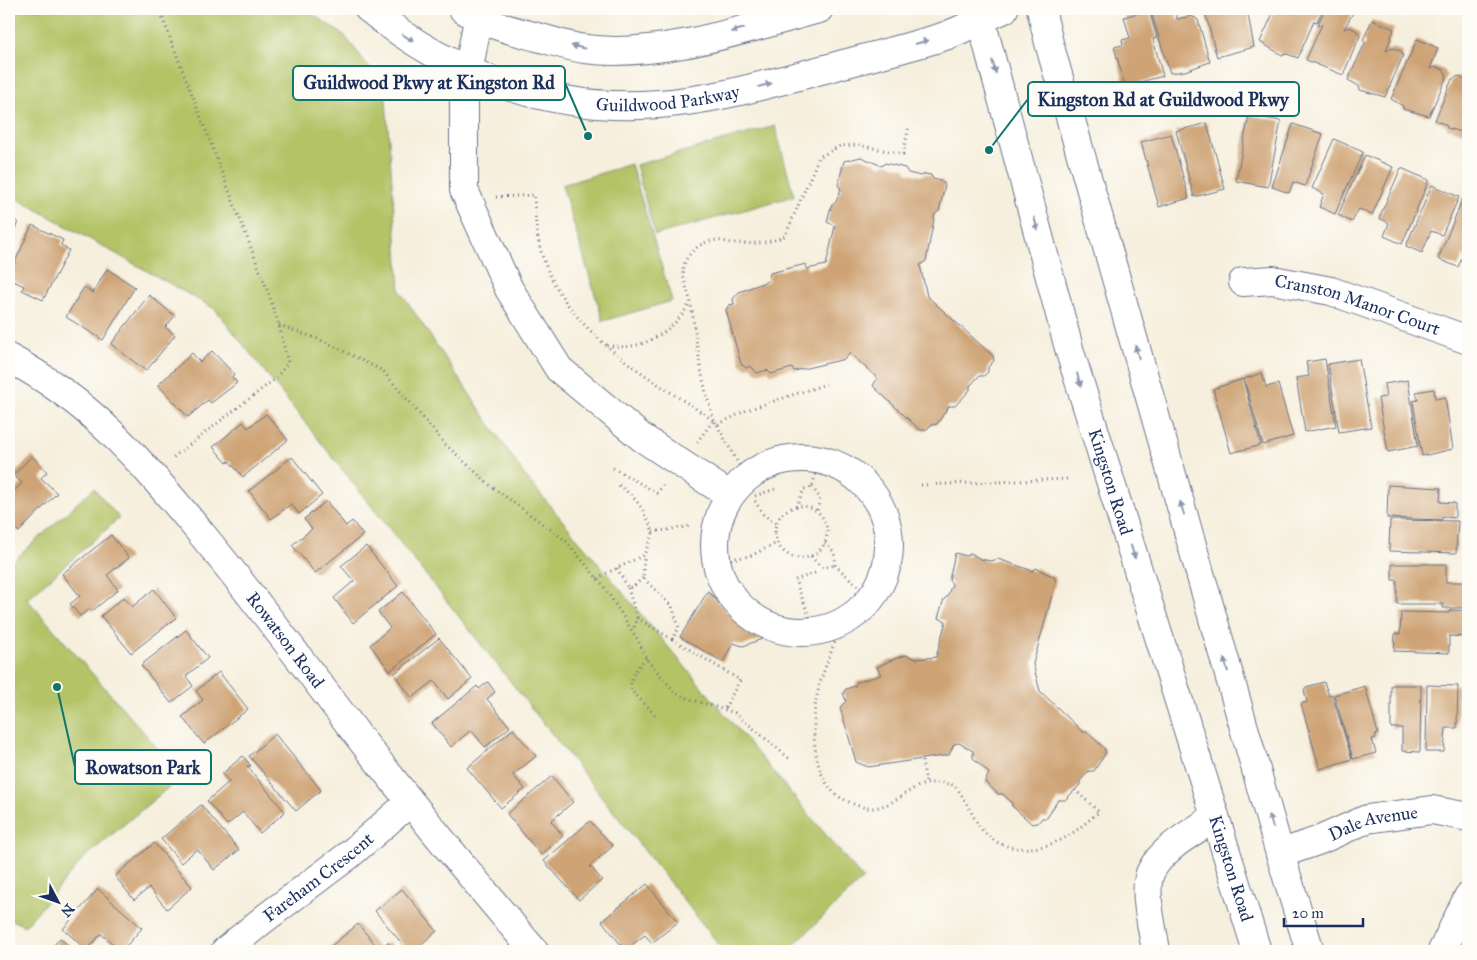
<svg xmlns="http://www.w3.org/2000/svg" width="1477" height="960" font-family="'IM FELL Great Primer',serif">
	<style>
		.green { fill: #b4c366; stroke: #687962 }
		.building { fill: #cea374 }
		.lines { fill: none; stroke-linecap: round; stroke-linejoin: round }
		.minor-casing { stroke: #68728a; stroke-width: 30 }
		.major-casing { stroke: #68728a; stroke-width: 30 }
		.path { stroke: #68728a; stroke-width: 3; stroke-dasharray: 1 4; stroke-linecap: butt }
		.minor { stroke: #fff; stroke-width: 28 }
		.major { stroke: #fff; stroke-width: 28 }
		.oneway { fill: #8d97ae }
		.labels { text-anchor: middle; stroke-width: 5; stroke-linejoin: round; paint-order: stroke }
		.street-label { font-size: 18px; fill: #1b2f5e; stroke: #fdfcf7 }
		.leader { fill: none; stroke: #0f766e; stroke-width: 2 }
		.callout-dot { fill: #0f766e; stroke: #fdfcf7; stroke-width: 2 }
		.callout { fill: #fdfcf7; stroke: #0f766e; stroke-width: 2 }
		.callout-label { font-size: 19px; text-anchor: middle; font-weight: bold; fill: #1b2f5e }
	</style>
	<rect width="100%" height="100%" fill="#fdfcf7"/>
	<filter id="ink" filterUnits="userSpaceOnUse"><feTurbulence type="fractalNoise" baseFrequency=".02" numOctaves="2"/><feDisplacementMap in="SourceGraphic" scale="10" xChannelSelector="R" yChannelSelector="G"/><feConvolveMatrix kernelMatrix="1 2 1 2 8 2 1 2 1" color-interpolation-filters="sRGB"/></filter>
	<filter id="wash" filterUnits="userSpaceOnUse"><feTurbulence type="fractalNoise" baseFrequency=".0096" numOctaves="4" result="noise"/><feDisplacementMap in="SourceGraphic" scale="20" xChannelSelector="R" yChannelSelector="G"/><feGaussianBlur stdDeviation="1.12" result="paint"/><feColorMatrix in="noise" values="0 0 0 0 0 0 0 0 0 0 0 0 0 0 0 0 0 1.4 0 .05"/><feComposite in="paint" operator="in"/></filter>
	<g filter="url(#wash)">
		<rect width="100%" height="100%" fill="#f6efdd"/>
		<path class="green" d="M9,9H305L344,35L385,87L400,291L525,476L863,879L787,951H724L215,309L9,194Z
			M775,126L794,196L655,235L636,165Z
			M631,164L672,301L603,321L562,185Z
			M94,488L119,518L27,599L182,776L84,858L25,926L9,919V565Z"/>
		<g id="blocks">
			<path class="building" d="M1150,9H1175L1177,19L1192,16L1198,20L1210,62L1185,71L1170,73Z
				M1211,9H1247L1254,47L1217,57L1206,16Z
				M1275,9H1294V14L1296,9H1323L1317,22L1314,21L1298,58L1287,54L1282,55L1260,42Z
				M1325,9L1354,11L1344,29L1350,27L1357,31L1360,36L1343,75L1306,60L1322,24L1317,26Z
				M1149,10L1157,38L1153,39L1163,76L1125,86L1114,47L1123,45L1122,40L1130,38L1124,17Z
				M1372,20L1394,29L1386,51L1393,48L1401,51L1403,56L1385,97L1360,90L1359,86L1348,80L1365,43L1363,40Z
				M1417,39L1438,48L1430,69L1436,67L1444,70L1447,76L1429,116L1403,109V106L1391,99Z
				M1459,76L1468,82V132L1464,133L1447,128L1446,125L1435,120L1452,79Z
				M1249,115L1281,121L1268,187L1236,181Z
				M1207,123L1225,189L1194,197L1176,131Z
				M1293,124L1323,134L1305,186L1293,182L1289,193L1272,187Z
				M1171,134L1189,198L1159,207L1141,142Z
				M1334,139L1363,152L1335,214L1319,207L1324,194L1312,188Z
				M1365,155L1393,167L1372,215L1359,209L1352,222L1338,215Z
				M861,157L882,166L885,163L905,168L908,173L921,176L925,174L931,175L933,179L942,181L945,185L939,211L935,214L926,261L920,265L927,296L993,356L994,361L988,367V372L984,376H979L970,386V390L955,406H949L937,424L931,425L926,430H920L873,386L877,378L850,353L845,359L794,371L792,368L771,374L767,370L757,373L751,366L746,368L741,364L726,310L729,305L734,304L733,299L739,292L768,281L770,273L806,264L807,269L826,265L835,226L827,222L831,206L836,202L841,189L838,185L844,161Z
				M1401,168L1429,180L1402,244L1384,236L1389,223L1379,218Z
				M1432,185L1459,197L1442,235L1431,231L1422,253L1406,246Z
				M1463,198L1468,200V258L1463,256L1458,267L1438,259Z
				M9,218L18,222L9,243Z
				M32,225L63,240L61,245L69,250L43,300L22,290L24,286L9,279V275Z
				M107,269L135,287L103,340L66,317L84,287L93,293Z
				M149,295L175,316L165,327L175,335L146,371L111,344Z
				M212,351L234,374L232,377L237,383L211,403L208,400L188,417L158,385L192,353L200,362Z
				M1325,359L1336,426L1305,432L1296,378L1309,376L1306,362Z
				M1359,359L1371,427L1339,432L1328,364Z
				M1262,373L1266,387L1278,384L1293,436L1263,445L1244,379Z
				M1243,379L1261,445L1231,453L1213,389Z
				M1408,380L1418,446L1388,452L1378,398L1386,397L1384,384Z
				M1434,389L1435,399L1445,397L1453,449L1422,456L1413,401L1418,400L1416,392Z
				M266,414L288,440L243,477L229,461L227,463L213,447L243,422L248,428Z
				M32,456L47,472L41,478L57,493L19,532L9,522V496L22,483L13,475Z
				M292,457L322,495L299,514L291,504L271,519L249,491Z
				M1388,485L1441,488L1440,502L1455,503V518L1442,517V520L1387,518Z
				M326,501L346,526L352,521L363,535L315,573L292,545L312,529L304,519Z
				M1390,520L1458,521L1456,553L1389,551Z
				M111,535L129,558L107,575L118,590L92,611L90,609L80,616L70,604L80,596L62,574Z
				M366,546L398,586L353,623L334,598L354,581L341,566Z
				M955,553L967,556L971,553L980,559L991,561L998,559L1033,571L1036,568L1054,577L1056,581L1033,664L1040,691L1083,732H1087L1105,749V754L1094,771H1089L1080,781V785L1065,800H1058L1047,818H1042L1038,823L1032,824L1012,806V803L1003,794H998L985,782L989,773L973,758V751L959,743L954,744L949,755L868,767L856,762L840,707L846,701L843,693L846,689L855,686L857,682L881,675L877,667L889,661L906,655L916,659L936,657L946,621L938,618L944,599L947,597L952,584L949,580Z
				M1392,564H1446V582H1468V608H1443V604H1397V580H1392Z
				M154,589L176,618L131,653L101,616L124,597L132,607Z
				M708,591L735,620L763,633L762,639L743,646L733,643L723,662L680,637Z
				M403,592L436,634L390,671L370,645L390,628L378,612Z
				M1450,610L1468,611V637L1449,636V653L1394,651L1395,634H1400L1401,612L1449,613Z
				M186,630L208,658L186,676L193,686L171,703L141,665Z
				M439,638L472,679L448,699L434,681L412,698L394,674Z
				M219,672L248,709L204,744L182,717L203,700L196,691Z
				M488,682L495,692L487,699L510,727L485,747L471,730L451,747L432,723L477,686L479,689Z
				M1324,682L1329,696L1332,694L1352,759L1320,769L1301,704L1307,702L1304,690L1306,687Z
				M1391,685H1421L1420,752L1402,751V728H1391Z
				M1427,685L1458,686L1457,728H1446L1444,752H1426Z
				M1365,686L1378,734L1375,735L1376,738L1372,739L1376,753L1353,759L1334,695Z
				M513,729L536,756L513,775L525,789L501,808L467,768Z
				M275,734L321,790L296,811L249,756Z
				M243,756L251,766H247L285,812L260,833L243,812L227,825L207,801L229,782L222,774Z
				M552,776L573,802L551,821L563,836L541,855L507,814Z
				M201,805L239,850L214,870L197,849L181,863L161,839Z
				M590,821L613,846L590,866L602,880L579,900L544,861Z
				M154,843L192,887L167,909L149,888L134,900L115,876Z
				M647,884L678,922L652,943L645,935L625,950L602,921Z
				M98,889L142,928L122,951L101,934L87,950L63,929Z
				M402,889L437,931L413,951H408L375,911Z
				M358,924L379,949L388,942L396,951H333L330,947Z
				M60,938L75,951H49Z"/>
		</g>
	</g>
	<g filter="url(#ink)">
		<use href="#blocks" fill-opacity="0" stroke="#68728a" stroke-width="1"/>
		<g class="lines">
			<g class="minor-casing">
				<g id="minor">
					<path id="s1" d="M369,9C451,76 553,113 659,104C716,100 771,83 825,69C864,58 904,49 942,37C963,30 984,18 1004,9"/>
					<path d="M463,9C485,24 511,30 537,37C553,41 569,47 585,49C660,59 747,28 819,9"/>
					<path d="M478,19L464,95V190L509,289L559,369L641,437L729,495"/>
					<path id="s2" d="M1243,282L1273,280L1331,291L1468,340"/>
					<path id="s3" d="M9,358C93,403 140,460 200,532C248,590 294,651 340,712C402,794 468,873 534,951"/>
					<circle cx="802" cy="545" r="87"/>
					<path id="s4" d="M1280,854L1320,840L1367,819L1432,810L1468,817"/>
					<path id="s5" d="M225,951L264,919L349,855L409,803"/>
					<path d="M1156,951C1153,930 1142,890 1151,871C1163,847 1194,832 1215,817"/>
					<path d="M1442,951L1468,897"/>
				</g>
			</g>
			<g class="major-casing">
				<g id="major">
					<path id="s6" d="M978,9L1070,352L1257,951"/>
					<path d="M1041,9L1049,43L1280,854L1310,951"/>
				</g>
			</g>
			<path class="path" d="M159,9L268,292L279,325L288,363L275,379L171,459
				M496,197L534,195C535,215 536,235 542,255C567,334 649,377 713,420
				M279,325L326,342L383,371L445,444L492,487L565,540L603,585L638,640L647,660L674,691L684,697L735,713L791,760
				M607,345C641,353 673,332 690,303
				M714,420C701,382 697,344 691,304C689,293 683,281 683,270C684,257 697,244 710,241C716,239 726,242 733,243C751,244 768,244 785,236L819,157L840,146L858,145L903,154L909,126
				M717,425L742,470
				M697,442L714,420L717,425L747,410L826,384
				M613,468L657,493L663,485
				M921,485L1067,479
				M812,487L820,498L817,512
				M755,496L775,489
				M755,501L763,514L776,524
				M775 532a26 26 0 1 1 52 0a26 26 0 1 1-52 0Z
				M796,507L804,489L812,487L819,461
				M653,532L691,526
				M825,543C833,550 836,554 835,565L872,599
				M811,556C819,566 822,569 835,565
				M716,561L750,556L777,543
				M617,568L628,588L634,586L643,578
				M815,573L795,580L815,631
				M597,578L644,555L653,532C644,509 637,498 617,484
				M628,588L637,618L633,631
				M637,618L672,639L679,628L672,606L643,578L644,555
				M842,624C832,651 818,680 815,708C812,737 814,781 841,798C851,803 862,809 873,808C908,803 909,775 954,785C967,799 972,819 985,833C1006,855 1044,851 1068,836C1079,829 1089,820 1099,812L1075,790
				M672,639L740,680L725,708
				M646,658C637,668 630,675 631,690L656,716
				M922,761L926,782"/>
			<use href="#minor" class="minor"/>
			<use href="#major" class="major"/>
		</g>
		<defs><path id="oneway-solid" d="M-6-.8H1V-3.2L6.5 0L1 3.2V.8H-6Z" transform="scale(1.25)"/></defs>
		<g class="oneway">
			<use href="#oneway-solid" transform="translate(738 30) rotate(166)"/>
			<use href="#oneway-solid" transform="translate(408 38) rotate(32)"/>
			<use href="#oneway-solid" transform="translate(922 42) rotate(-15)"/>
			<use href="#oneway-solid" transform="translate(578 47) rotate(-167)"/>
			<use href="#oneway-solid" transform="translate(994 67) rotate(75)"/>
			<use href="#oneway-solid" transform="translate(765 85) rotate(-15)"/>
			<use href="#oneway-solid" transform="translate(1036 224) rotate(75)"/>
			<use href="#oneway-solid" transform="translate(1137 352) rotate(-106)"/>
			<use href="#oneway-solid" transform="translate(1079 380) rotate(73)"/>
			<use href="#oneway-solid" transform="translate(1182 508) rotate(-106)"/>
			<use href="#oneway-solid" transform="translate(1133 552) rotate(73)"/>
			<use href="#oneway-solid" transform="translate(1226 665) rotate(-106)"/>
			<use href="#oneway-solid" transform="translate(1271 821) rotate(-106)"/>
		</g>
	</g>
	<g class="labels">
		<g class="street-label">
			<text dy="6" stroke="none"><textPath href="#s1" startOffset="322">Guildwood Parkway</textPath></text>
			<text dy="6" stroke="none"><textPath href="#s2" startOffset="118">Cranston Manor Court</textPath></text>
			<text dy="6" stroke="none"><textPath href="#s6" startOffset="491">Kingston Road</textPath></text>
			<text dy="6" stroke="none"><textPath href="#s3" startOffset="398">Rowatson Road</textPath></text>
			<text dy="6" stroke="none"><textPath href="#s4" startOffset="99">Dale Avenue</textPath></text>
			<text dy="6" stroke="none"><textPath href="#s6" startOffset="896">Kingston Road</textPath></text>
			<text dy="6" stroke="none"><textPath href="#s5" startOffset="119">Fareham Crescent</textPath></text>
		</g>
	</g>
	<path class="leader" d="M588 136L565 83M989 150L1028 99M57 687L75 767"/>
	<g class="callout-dot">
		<circle cx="588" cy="136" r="5"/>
		<circle cx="989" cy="150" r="5"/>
		<circle cx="57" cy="687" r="5"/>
	</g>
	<g class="callout">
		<rect x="293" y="66" width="272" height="34" rx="5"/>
		<rect x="1028" y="82" width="271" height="34" rx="5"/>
		<rect x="75" y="750" width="136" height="34" rx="5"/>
	</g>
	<g class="callout-label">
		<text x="429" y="89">Guildwood Pkwy at Kingston Rd</text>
		<text x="1163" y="106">Kingston Rd at Guildwood Pkwy</text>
		<text x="143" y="774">Rowatson Park</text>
	</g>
	<rect width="1477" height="960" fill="none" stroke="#fdfcf7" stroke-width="30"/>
	<g transform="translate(58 902) rotate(131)" stroke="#fdfcf7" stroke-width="4" paint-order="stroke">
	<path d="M0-4L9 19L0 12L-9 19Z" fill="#1b2f5e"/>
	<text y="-8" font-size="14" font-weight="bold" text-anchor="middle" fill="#1b2f5e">N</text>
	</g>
	<path d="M1284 918v8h79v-8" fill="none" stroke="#1b2f5e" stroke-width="2.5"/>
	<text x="1292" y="918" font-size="15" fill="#1b2f5e" stroke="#fdfcf7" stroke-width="4" paint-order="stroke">20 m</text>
</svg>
